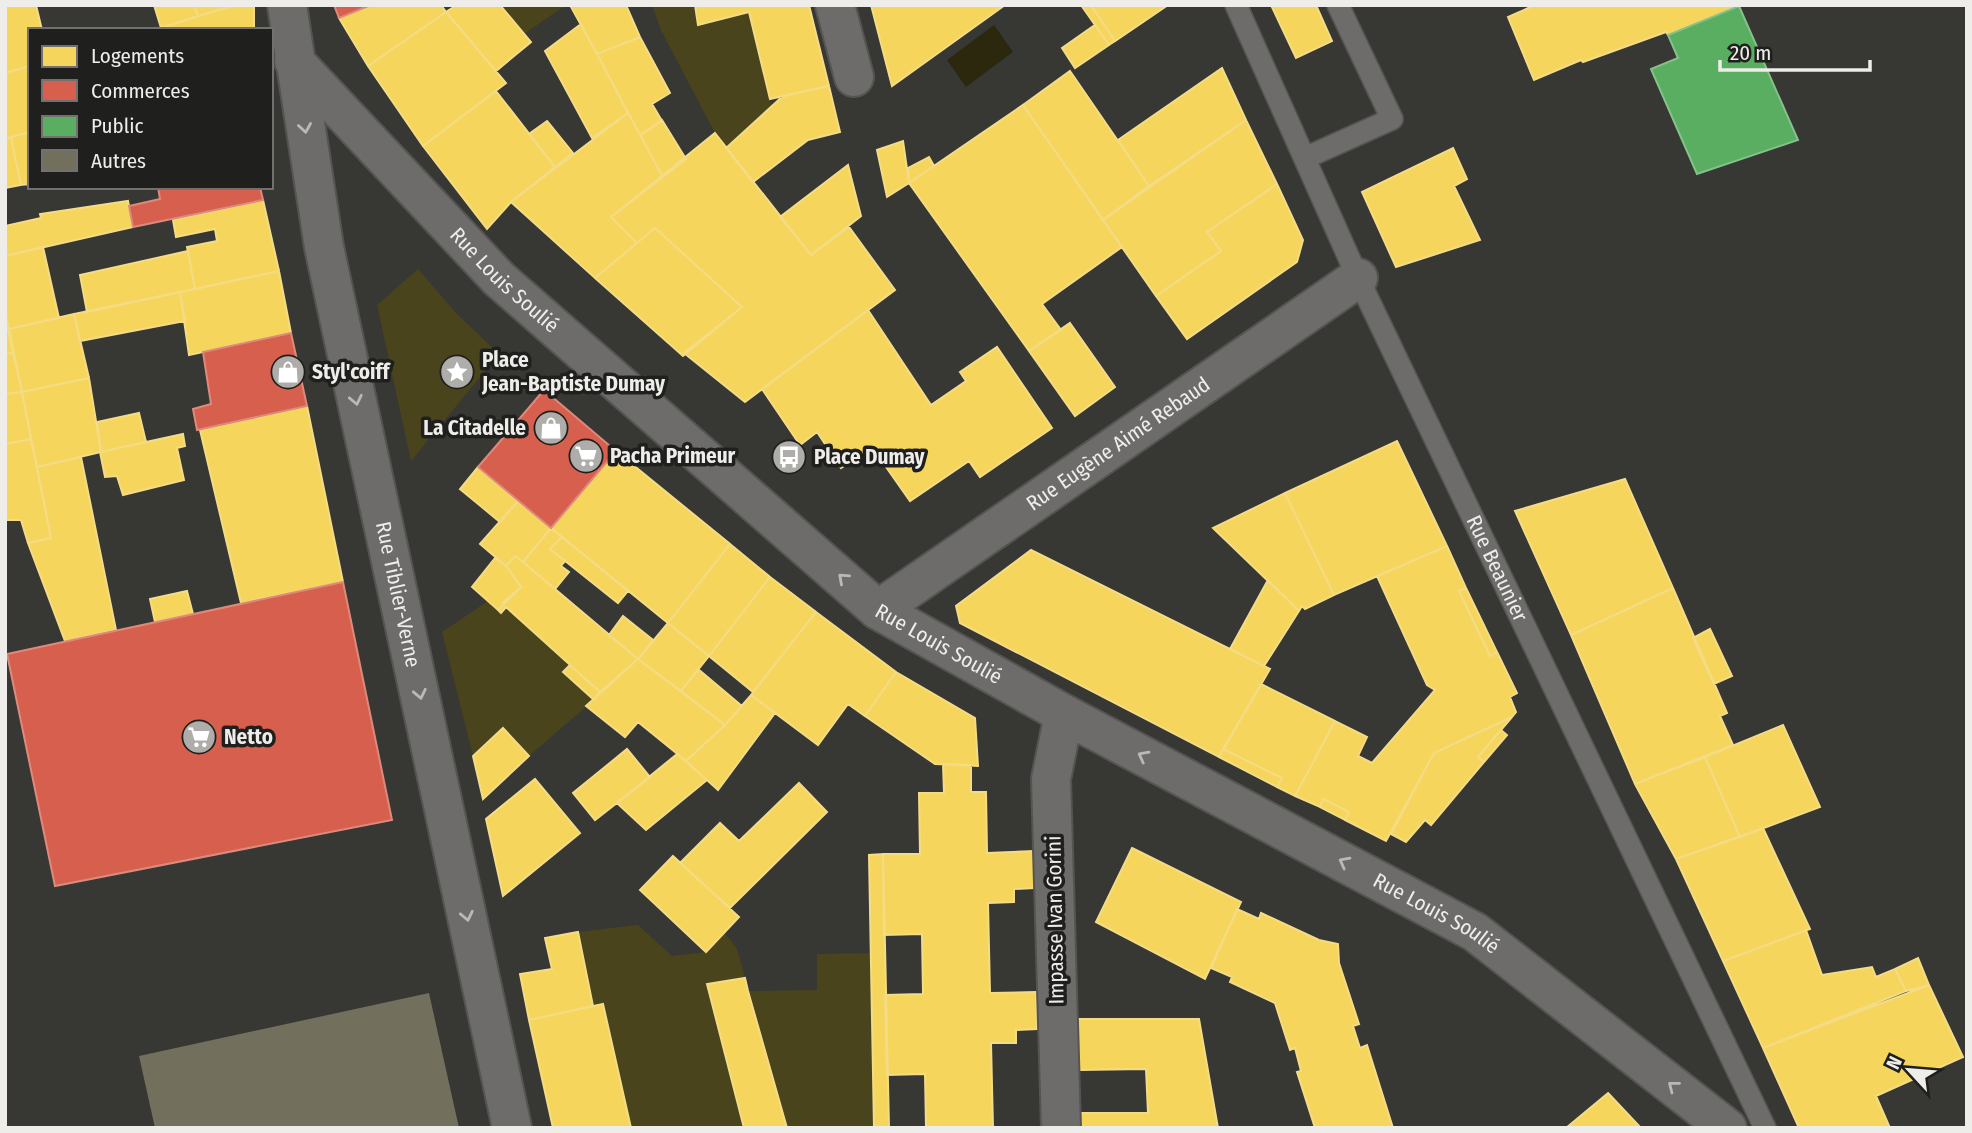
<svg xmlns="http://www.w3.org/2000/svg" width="1972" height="1133" font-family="'Fira Sans Condensed',sans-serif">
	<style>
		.green { fill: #4a441d }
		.water { fill: #2c280e }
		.homes { fill: #f6d55c; stroke: #f4dc87; stroke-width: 2 }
		.shops { fill: #d6604d; stroke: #dd8a7c; stroke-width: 2 }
		.public { fill: #5aae61; stroke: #86c18a; stroke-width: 2 }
		.building { fill: #726f5d }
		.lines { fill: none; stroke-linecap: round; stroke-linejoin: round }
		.lane-casing { stroke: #545452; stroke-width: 24 }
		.street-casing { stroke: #545452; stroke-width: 42 }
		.secondary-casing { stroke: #545452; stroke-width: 42 }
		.lane { stroke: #6d6c6a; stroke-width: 21 }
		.street { stroke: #6d6c6a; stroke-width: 38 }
		.secondary { stroke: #6d6c6a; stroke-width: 38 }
		.oneway { stroke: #bab9b7 }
		.labels { text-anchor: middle; stroke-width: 7; stroke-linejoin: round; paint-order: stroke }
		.street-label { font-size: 21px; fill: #eeedea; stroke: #1f1f1d }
		.poi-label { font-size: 21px; font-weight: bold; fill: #eeedea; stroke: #1f1f1d; text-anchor: start }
	</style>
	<rect width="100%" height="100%" fill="#373734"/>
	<path class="green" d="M500,5H566L524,34Z
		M652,5H695L698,25L749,12L772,107L726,148L715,133L661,30Z
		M418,269L456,313L499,354L411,461L377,305Z
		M488,601L501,612L506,607L570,665L564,672L594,700L529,756L503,728L473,756L442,632Z
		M638,925L672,956L706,952L725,933L737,949L745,978L708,984L744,1128H631L603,1004L593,1006L578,932Z
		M871,953L874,1128H787L748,991L817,990V954Z"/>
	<path class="water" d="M994,25L1013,52L966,87L947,60Z"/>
	<path class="homes" d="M5,5H36L42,30H30V66L5,73Z
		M154,5H194L198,16L161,28Z
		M194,5H235L198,16Z
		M235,5H254V30H154Z
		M371,5H441L446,12L368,66L339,18Z
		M457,5H500L531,42L496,71L446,12Z
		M570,5H626L640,37L597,54Z
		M695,5H809L829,86L770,99L749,12L698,25Z
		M871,5H1005L892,86Z
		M1081,5H1091L1115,41L1109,45Z
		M1091,5H1168L1115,41Z
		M1271,5H1316L1332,41L1296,58Z
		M1535,5H1739V6L1668,35L1666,32L1583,62L1581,60L1534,80L1508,17Z
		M446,12L506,83L423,146L368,66Z
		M581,24L628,113L592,138L545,51Z
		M1095,25L1109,45L1075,68L1062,48Z
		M640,37L670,93L652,104L662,121L640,135L597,54Z
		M30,66V132L5,139V73Z
		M1222,68L1246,120L1149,186L1118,140Z
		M1070,71L1149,186L1103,220L1023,105Z
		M829,86L840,132L808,140L753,182L726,148L783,96Z
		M496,91L555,167L511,202L487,229L423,146Z
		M1023,105L1122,247L1042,304L1061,330L1029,351L909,183Z
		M628,113L663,177L611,217L637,243L595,278L511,202Z
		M662,120L686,159L663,177L640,135Z
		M1246,120L1277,184L1207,232L1221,251L1156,296L1103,220Z
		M547,121L573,153L555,167L529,134Z
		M30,132V184L21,185L11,137Z
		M715,133L811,255L849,227L895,290L745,402L684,353L742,307L655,228L637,243L611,217Z
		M11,137L21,185L5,188V139Z
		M903,141L909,183L887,197L877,150Z
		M1453,148L1467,179L1454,186L1480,240L1396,267L1362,192Z
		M929,157L934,166L909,183L908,168Z
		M848,165L861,216L811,255L780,217Z
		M1277,184L1303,240L1297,262L1187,339L1156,296L1221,251L1207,232Z
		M263,200L279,271L195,289L187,247L217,241L215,229L176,237L173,220Z
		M128,201L133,227L5,256V226L41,218L40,214Z
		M655,228L742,307L683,356L595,278Z
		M43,247L59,318L9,329L5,313V256Z
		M188,251L195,289L87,312L80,275Z
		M279,271L291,333L189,355L180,292Z
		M180,292L185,321L80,341L74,314Z
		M868,310L931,405L966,381L960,372L997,347L1052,428L980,477L969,461L910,501L872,447L841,468L817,432L800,445L762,389Z
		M74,314L89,378L22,392L9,329Z
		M5,316L13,353L5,354Z
		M1070,323L1115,387L1075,416L1029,351Z
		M13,353L22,392L5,394V354Z
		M89,378L101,452L37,467L22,392Z
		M22,392L31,439L5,444V394Z
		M307,406L343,582L241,603L200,430Z
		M139,413L146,442L101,452L97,422Z
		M183,434L185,446L177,448L184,480L123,495L117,476L105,477L100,452Z
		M31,439L51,538L28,543L21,520H5V444Z
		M1397,441L1447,546L1334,595L1285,493Z
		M616,451L730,544L668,623L551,528Z
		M81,457L116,630L65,641L28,543L51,538L37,467Z
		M478,467L518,501L500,522L460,489Z
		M1625,479L1673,588L1571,635L1515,511Z
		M1285,493L1334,595L1305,609L1302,606L1299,611L1213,528Z
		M518,501L551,528L523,562L515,556L506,566L480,544Z
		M551,528L562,537L550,549L565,561L561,566L569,572L555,589L523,562Z
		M562,537L628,591L618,603L550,549Z
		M730,544L770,577L709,656L668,623Z
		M1447,546L1466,588L1459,591L1490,656L1497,652L1517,693L1510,697L1516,712L1512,717L1434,753L1386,841L1345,820L1349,812L1323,799L1320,807L1295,796L1335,721L1367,737L1358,756L1372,763L1435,690L1427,685L1377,576Z
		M1031,550L1270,669L1219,757L960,623L956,606Z
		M515,556L523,562L638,659L600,692L506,607L501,613L498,610L504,604L502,603L521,587L506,566Z
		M495,558L506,566L521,587L498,610L472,587Z
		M770,577L816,612L753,692L709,656Z
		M1268,580L1299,611L1264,666L1230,649Z
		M1466,588L1497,652L1490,656L1459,591Z
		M1673,588L1727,713L1720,716L1733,745L1635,784L1571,635Z
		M187,591L193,614L155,622L150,599Z
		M816,612L896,672L865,716L848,704L818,745L751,695Z
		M623,616L653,640L638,659L609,635Z
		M668,623L709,656L681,691L638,659Z
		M1710,629L1732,676L1714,684L1693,638Z
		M638,659L725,725L686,761L638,722L625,737L586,706Z
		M570,665L600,692L594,700L563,672Z
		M698,669L742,706L725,725L681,691Z
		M896,672L975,718L978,766L935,764L865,716Z
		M1261,684L1335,721L1295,796L1277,787L1282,778L1223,749Z
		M751,695L775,713L718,790L686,761L725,725Z
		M1512,717L1478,757L1484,762L1431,825L1425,820L1406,842L1391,834L1434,753Z
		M1783,725L1820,807L1740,837L1705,757Z
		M503,728L529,756L483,799L473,756Z
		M1501,730L1507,735L1484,762L1478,757Z
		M627,749L650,777L595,820L573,793Z
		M1223,749L1282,778L1277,787L1219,757Z
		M677,754L707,780L646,830L617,803Z
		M1705,757L1740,837L1676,859L1635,784Z
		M943,764L971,765V792H986L987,853L1034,851V888L1014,889V902L988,903L990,993L1036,992L1037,1029L1016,1030V1043H991L993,1128H926L925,1074L887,1075L885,995L923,994L922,934L884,935L883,854H920L919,793H944Z
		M535,779L580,833L503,896L486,819Z
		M799,783L827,812L730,908L680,863L720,823L739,841Z
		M1323,799L1349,812L1345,820L1320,807Z
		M1763,828L1810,929L1723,961L1676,859Z
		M1132,848L1241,902L1205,979L1096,922Z
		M883,854L889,1128H874L869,855Z
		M673,856L739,917L706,952L640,890Z
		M1237,909L1259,919L1261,913L1319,940L1338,944L1339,963L1359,1024L1353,1026L1360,1048L1367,1045L1393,1128H1315L1297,1072L1301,1071L1295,1048L1290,1050L1275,1003L1230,982L1232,977L1211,968Z
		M1806,930L1822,975L1872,967L1876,977L1895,969L1906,991L1763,1048L1723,961Z
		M578,932L593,1006L529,1020L520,974L552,969L545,938Z
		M1918,958L1929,985L1906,991L1895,969Z
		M745,978L748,991L787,1128H744L707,984Z
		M1929,985L1963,1057L1876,1096L1890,1128H1799L1763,1048Z
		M603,1004L631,1128H553L529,1020Z
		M1077,1019H1199L1218,1128H1079V1113H1148L1146,1069L1079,1070Z
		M1608,1093L1641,1128H1566Z"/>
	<path class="shops" d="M334,5H371L339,18Z
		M158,187H260L263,200L133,227L129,206L160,199Z
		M291,333L307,406L197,430L193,409L211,404L203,352Z
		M544,390L616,451L551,528L478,467Z
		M343,582L392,820L55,886L7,654Z"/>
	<path class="public" d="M1739,6L1798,140L1697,174L1651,69L1678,58L1668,35Z"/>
	<path class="building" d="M429,993L459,1128H155L139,1056Z"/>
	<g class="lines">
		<g class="lane-casing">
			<g id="lane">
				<path id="s1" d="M1236,5L1358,278L1765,1128"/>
				<path d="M1305,158L1392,119L1338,5"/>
			</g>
		</g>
		<g class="street-casing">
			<g id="street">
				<path d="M835,5L854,77"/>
				<path id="s2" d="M294,61L499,279L878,610L1064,714L1475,932L1727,1128"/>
				<path id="s3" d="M878,610L1358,278"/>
				<path d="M1061,1128L1051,779L1064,714"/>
			</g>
		</g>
		<g class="secondary-casing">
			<g id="secondary">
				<path id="s4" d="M287,5L324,247L512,1128"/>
			</g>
		</g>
		<use href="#lane" class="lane"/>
		<use href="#street" class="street"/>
		<use href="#secondary" class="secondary"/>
	</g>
	<defs><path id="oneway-chevron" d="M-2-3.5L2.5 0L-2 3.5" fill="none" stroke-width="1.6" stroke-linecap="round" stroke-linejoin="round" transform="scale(1.75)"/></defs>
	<g class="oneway">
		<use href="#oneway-chevron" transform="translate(305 128) rotate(81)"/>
		<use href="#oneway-chevron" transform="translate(356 400) rotate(78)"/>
		<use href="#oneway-chevron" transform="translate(843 578) rotate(-138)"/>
		<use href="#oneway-chevron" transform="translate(420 694) rotate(78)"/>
		<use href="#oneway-chevron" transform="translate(1143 756) rotate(-152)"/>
		<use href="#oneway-chevron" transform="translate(1344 862) rotate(-152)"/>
		<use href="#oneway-chevron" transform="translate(467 916) rotate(78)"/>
		<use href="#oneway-chevron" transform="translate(1673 1086) rotate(-142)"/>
	</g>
	<defs>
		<g id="shop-disc" transform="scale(1.75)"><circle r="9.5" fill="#aeadaa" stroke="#1f1f1d"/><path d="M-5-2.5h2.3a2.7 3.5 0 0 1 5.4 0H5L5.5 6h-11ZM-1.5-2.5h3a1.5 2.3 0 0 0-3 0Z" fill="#fff"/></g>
		<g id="sight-disc" transform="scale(1.75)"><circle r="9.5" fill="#aeadaa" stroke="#1f1f1d"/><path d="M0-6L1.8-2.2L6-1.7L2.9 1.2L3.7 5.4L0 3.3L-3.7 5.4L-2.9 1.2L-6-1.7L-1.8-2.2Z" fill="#fff"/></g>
		<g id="supermarket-disc" transform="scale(1.75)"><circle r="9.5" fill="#aeadaa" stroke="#1f1f1d"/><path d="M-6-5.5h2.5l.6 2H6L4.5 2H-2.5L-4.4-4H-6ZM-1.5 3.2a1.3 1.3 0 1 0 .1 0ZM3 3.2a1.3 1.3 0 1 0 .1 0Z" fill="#fff"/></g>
		<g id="bus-disc" transform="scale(1.75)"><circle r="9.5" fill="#aeadaa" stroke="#1f1f1d"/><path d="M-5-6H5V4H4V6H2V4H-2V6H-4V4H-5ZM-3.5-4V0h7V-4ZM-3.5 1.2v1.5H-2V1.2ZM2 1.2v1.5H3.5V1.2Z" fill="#fff"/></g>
	</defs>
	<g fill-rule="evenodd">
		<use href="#shop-disc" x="288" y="372"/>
		<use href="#sight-disc" x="457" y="372"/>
		<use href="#shop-disc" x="551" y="428"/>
		<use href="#supermarket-disc" x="586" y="456"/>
		<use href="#bus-disc" x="789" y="457"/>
		<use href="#supermarket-disc" x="199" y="737"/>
	</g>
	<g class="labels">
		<g class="street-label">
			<text dy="7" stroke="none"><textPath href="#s2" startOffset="304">Rue Louis Soulié</textPath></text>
			<text dy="7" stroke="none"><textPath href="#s3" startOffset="292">Rue Eugène Aimé Rebaud</textPath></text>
			<text dy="7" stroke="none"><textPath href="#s1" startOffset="621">Rue Beaunier</textPath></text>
			<text dy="7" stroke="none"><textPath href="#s4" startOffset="600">Rue Tiblier-Verne</textPath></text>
			<text dy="7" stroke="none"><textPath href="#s2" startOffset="872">Rue Louis Soulié</textPath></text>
			<text dy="7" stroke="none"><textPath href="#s2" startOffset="1438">Rue Louis Soulié</textPath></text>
			<text transform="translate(1055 920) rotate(-91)" y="7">Impasse Ivan Gorini</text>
		</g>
		<g class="poi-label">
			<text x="482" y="367">Place<tspan x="482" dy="24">Jean-Baptiste Dumay</tspan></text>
			<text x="312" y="379">Styl'coiff</text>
			<text x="526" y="435" text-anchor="end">La Citadelle</text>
			<text x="610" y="463">Pacha Primeur</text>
			<text x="814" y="464">Place Dumay</text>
			<text x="224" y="744">Netto</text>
		</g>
	</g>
	<rect width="1972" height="1133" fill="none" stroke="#eeedea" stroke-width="14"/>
	<rect x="28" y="28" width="245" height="161" fill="#1f1f1d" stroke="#72716f" stroke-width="2"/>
	<rect x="42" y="46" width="35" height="21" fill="#f6d55c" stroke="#72716f" stroke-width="2"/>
	<text x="91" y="63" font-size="21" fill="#eeedea">Logements</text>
	<rect x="42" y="80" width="35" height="21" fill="#d6604d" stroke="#72716f" stroke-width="2"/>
	<text x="91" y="98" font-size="21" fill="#eeedea">Commerces</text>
	<rect x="42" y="116" width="35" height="21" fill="#5aae61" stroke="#72716f" stroke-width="2"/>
	<text x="91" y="133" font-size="21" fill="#eeedea">Public</text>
	<rect x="42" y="150" width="35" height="21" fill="#726f5d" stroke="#72716f" stroke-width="2"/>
	<text x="91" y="168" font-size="21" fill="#eeedea">Autres</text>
	<g transform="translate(1909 1070) rotate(296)" stroke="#1f1f1d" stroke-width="5" paint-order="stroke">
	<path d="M0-5L12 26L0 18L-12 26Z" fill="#eeedea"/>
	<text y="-10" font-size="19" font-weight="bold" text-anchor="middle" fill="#eeedea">N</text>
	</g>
	<path d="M1720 60v10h150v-10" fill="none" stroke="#eeedea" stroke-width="3.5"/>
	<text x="1730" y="60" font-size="21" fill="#eeedea" stroke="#1f1f1d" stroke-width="5" paint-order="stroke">20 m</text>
</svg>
